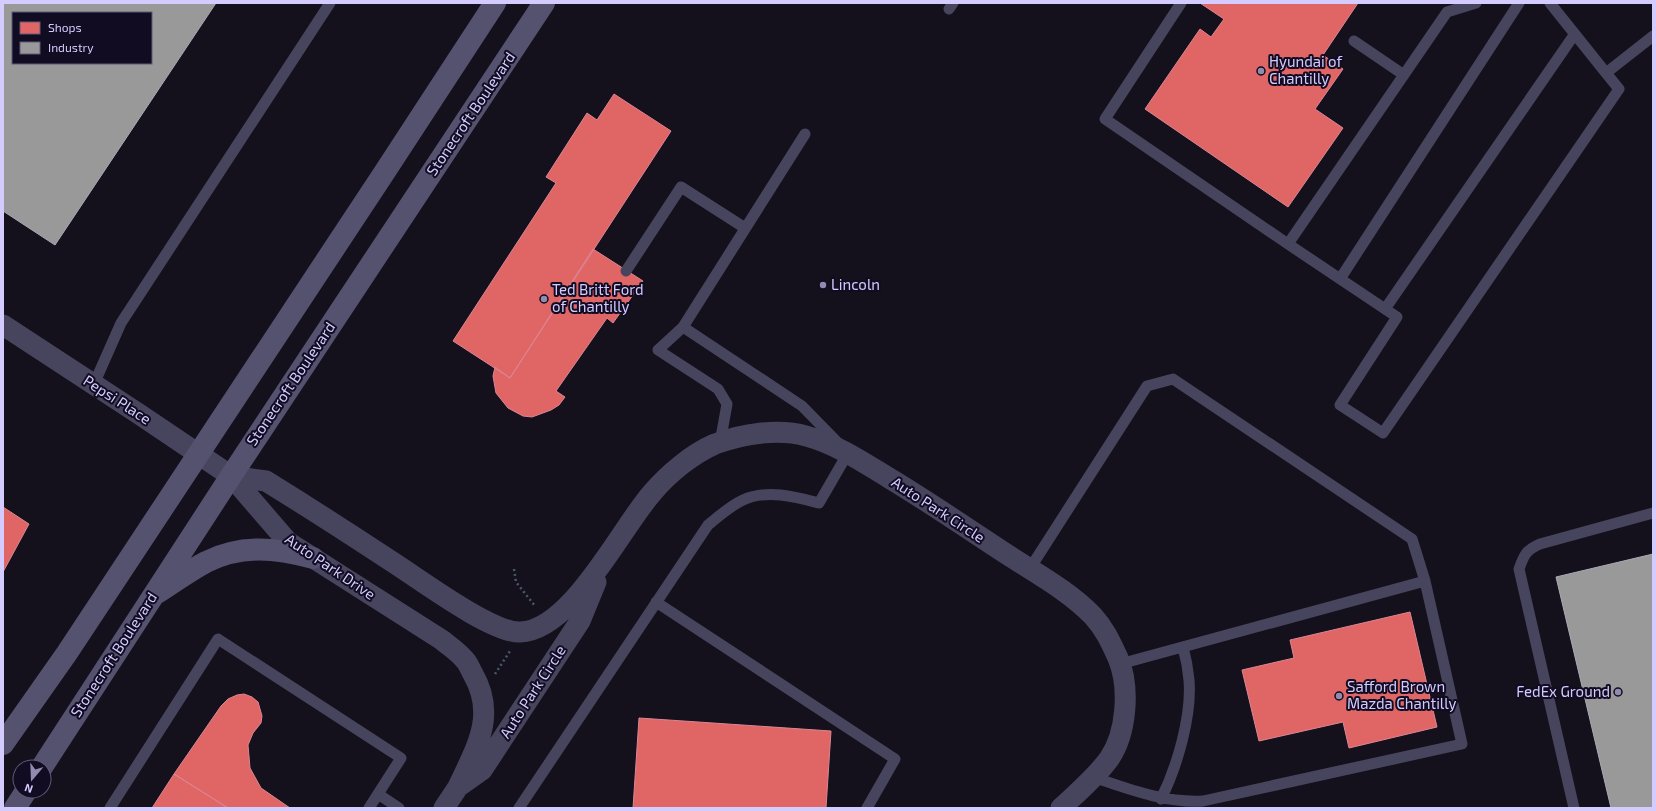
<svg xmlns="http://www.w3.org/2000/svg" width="1656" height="811" font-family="'Exo 2',sans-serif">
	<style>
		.shops { fill: #e06666; stroke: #dc8594 }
		.industry { fill: #999; stroke: #aba8b8; fill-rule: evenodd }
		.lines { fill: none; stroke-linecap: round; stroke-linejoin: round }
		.path { stroke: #4a5968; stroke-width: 2.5; stroke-dasharray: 2 3; stroke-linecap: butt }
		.service { stroke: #47455d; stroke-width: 11 }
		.minor { stroke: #47455d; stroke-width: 21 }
		.secondary { stroke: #555270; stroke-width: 22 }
		.poi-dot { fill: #918bb0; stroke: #110c21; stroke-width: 1.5 }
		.labels { text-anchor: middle; stroke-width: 4; stroke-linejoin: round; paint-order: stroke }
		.poi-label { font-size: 15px; fill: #d4ccff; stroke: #110c21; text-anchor: start }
		.street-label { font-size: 15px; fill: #d4ccff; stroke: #110c21 }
	</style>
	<rect width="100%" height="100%" fill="#14111c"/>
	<path class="shops" d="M1200,3H1358L1323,55L1343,69L1315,109L1343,128L1288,207L1145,109L1200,29L1211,37L1224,19Z
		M614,94L671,131L510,378L453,341L556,183L546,177L587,113L597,120Z
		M593,249L643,281L613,323L607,318L556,391L565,397L559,405L551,410L532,417L523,416L508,408L496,393L493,376L495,367L510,378Z
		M3,507L29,524L3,572Z
		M1410,612L1437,727L1349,748L1343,722L1259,741L1242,670L1294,658L1290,640Z
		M244,694L252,697L258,702L262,716L261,723L253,733L248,745L250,768L261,788L290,808H228L174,774L221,706L228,699L237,695Z
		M639,718L831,731L826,808H633Z
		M174,774L228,808H152Z"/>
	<path class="industry" d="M3,3H216L55,245L3,211ZM13,13H151V63H13Z
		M1653,554V808H1611L1556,577Z"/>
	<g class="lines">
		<path class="path" d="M514,569L516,582L535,606
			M495,674L510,651"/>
		<path class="service" d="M1181,3L1105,119L1288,244L1447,12L1476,3
			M1550,3L1606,73L1653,36
			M949,9L953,3
			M1354,41L1404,75
			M1288,244L1397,317L1340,405L1383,433L1619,89L1606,73
			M626,271L681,187L745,228
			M1340,279L1519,3
			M1385,309L1574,35
			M94,384L121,323L330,3
			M720,443L727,404L718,389L658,350L683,327L805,134
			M1029,570L1147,386L1173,379L1412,539L1425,581
			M656,602L895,759L867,808
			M1093,777C1129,789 1164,803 1203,801L1462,744L1425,581L1120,664
			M378,794L399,808
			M1161,799C1177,767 1192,716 1189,680C1188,669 1186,658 1183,647
			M110,808L218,639L401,758L369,808
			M519,808L708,525C719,516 730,506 743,500C766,489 796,497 819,503L848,453L802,406L683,327
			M1574,808L1519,569C1524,555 1526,550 1540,544L1653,513"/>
		<path class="minor" d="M3,325L139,414L231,476L288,542L442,640C449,646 457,651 463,658C468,662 470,669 473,674C497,716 476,748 458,787
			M231,476L266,481C308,507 350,534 391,561C418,578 491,633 520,632C571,631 621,528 652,493C668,474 692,454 715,444C742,434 778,428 806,436C836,444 863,462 889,478C929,502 968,529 1008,555C1037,574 1069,591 1093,616C1105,629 1111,643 1118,658C1130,687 1127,733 1109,759C1096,777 1077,793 1061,808
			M444,808L458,787L482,770L580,621L596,582"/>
		<path class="secondary" d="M157,593C173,583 189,571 206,562C242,544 277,548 313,558
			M3,744L67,653L384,173L495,3
			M42,767L231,476L544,3
			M15,808L26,791"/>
	</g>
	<g class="poi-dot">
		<circle cx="1261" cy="71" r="4"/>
		<circle cx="823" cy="285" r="4"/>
		<circle cx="544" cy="299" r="4"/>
		<circle cx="1618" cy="692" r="4"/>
		<circle cx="1339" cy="696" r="4"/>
	</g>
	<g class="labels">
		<g class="poi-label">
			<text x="1269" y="67">Hyundai of<tspan x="1269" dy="17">Chantilly</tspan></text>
			<text x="831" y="290">Lincoln</text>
			<text x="552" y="295">Ted Britt Ford<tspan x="552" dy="17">of Chantilly</tspan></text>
			<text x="1347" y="692">Safford Brown<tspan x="1347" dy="17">Mazda Chantilly</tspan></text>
			<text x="1610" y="697" text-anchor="end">FedEx Ground</text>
		</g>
		<g class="street-label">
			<text transform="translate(471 114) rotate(-56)" y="5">Stonecroft Boulevard</text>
			<text transform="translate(291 384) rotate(-56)" y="5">Stonecroft Boulevard</text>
			<text transform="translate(117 400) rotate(33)" y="5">Pepsi Place</text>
			<text transform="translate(938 510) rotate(33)" y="5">Auto Park Circle</text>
			<text transform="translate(330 567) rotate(34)" y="5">Auto Park Drive</text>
			<text transform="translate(114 655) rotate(-57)" y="5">Stonecroft Boulevard</text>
			<text transform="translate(533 692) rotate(-57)" y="5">Auto Park Circle</text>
		</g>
	</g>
	<rect width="1656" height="811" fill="none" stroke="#d4ccff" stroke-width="8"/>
	<rect x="12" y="12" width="140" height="52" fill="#110c21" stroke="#5f597a"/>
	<rect x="20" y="22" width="20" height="12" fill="#e06666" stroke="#5f597a"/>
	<text x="48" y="32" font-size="12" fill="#d4ccff">Shops</text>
	<rect x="20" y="42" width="20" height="12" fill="#999999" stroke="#5f597a"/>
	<text x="48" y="52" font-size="12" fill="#d4ccff">Industry</text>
	<g transform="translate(32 779) rotate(199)"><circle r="19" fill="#110c21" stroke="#5f597a"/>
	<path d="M0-3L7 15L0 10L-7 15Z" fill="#918bb0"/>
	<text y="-6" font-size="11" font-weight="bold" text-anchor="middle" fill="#d4ccff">N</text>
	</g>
</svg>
